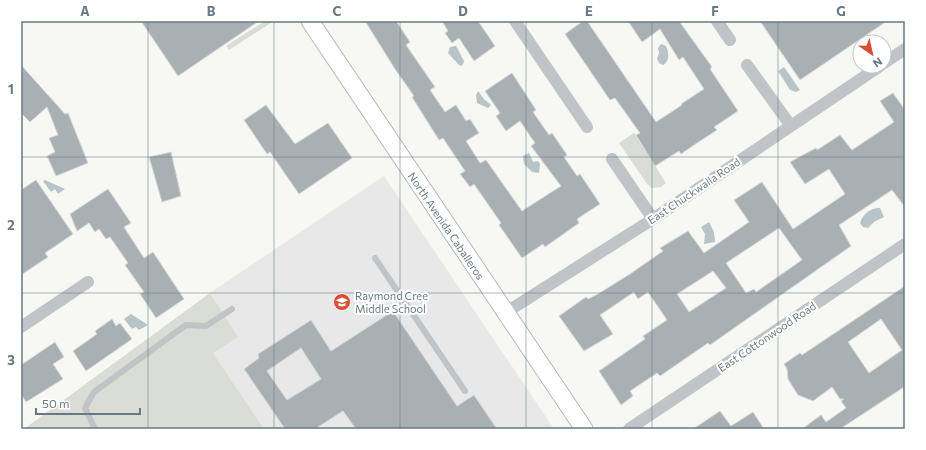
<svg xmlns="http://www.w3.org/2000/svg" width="926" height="450" font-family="Commissioner,sans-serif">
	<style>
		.built { fill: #e7e8e7 }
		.green { fill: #d9ddd5 }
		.water { fill: #b8c4c7 }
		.building { fill: #a8b0b4; stroke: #d8d8d6; fill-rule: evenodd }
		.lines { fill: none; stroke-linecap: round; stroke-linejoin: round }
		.secondary-casing { stroke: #b3b8bc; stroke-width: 19 }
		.lane { stroke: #c0c4c7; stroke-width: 6 }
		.street { stroke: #c0c4c7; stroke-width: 12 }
		.secondary { stroke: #fff; stroke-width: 17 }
		.grid { fill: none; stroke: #687983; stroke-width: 1; stroke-opacity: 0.55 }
		.labels { text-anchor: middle; stroke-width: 4; stroke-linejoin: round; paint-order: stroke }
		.street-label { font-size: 11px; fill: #687983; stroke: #fff }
		.poi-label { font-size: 11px; fill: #687983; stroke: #fff; text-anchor: start }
		.neatline { fill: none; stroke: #687983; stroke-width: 1.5 }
		.grid-label { font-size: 13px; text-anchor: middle; font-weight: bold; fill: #687983 }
	</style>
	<rect width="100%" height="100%" fill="#f7f7f4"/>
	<path class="built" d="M384,176L554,429H264L213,353L237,337L210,293Z"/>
	<path class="green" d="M265,21H274L229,50L226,46Z
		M634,133L666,183L661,187L652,188L647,184L619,143Z
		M210,293L238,337L213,353L264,429H24Z"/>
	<path class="water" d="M661,44L666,46C669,52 670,61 663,65L659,63L657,59L659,53L658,48Z
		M456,46L464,61L462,66L459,65L448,53L450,47Z
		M784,67L800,90L796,92L790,90L778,71Z
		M478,91L484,99L491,105L488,108L477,103L476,95Z
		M529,153L533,162L538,161L540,164L539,173L532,172L524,164L523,156Z
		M45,180L65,189L58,194L55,189L51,192L43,181Z
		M880,208L884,217L874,222L868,228L863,227L860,223C863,214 870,208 880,208Z
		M709,222L714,232L715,242L704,244L705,234L701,227Z
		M131,314L148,325L139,330L136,327L132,329L124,319Z"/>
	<path class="building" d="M141,21H259L178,76Z
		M365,21H396L410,42L406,45L435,87L430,90L445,112L456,105L466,121L470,119L479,133L466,141L480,163L486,160L522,211L561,186L531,146L535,143L520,121L506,131L496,116L500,113L485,91L512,73L536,110L533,112L549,135L552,133L567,155L564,157L577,176L580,174L600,204L577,219L579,223L545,247L543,244L522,258L499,225L501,223L474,184L470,187L460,174L465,171L443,138L439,140L412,97L414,96L395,69Z
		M442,21H478L495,46L474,61L459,38L452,43L445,33L448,31Z
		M583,21H587L656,122L682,105L681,104L704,89L683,57L679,60L660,29L642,42L628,21H679L712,67L710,69L738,111L714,127L717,130L694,145L681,154L679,151L655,166L636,135L640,133L615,98L610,100L565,34Z
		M760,21H887L800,80Z
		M21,65L65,114L68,113L88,163L56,176L47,156L55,152L49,138L58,135L47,107L30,122L21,113Z
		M893,93L905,110V207L892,190L839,225L851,246L710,345L708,343L660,376L657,373L630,391L633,396L621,405L599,371L645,339L643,336L667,320L648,292L638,299L634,292L600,315L613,334L584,351L559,316L586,297L588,299L598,294L630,274L663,251L660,248L688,231L704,253L749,222L734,200L762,182L793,229L845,194L829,169L805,184L790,162L816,148L817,150L840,135L852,150L894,122L880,101ZM779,228L802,260L756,292L754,289L746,293L726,263ZM713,271L726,288L689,312L677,294Z
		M266,105L295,144L328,123L352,158L299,194L270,152L267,154L244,120Z
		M171,152L181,196L162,202L149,157Z
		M36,180L73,234L45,253L48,257L21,275V190Z
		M108,189L131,223L124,227L144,258L153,252L184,299L156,318L140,294L144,292L125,265L128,263L110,237L106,239L99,229L95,232L89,223L77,231L70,214Z
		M905,286L904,387L840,429H802L821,415L826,422L846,408L841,401L844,399H840L832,387L813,401L798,395L788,379L787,369L784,364L800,353L802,355ZM881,319L902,350L869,373L848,342Z
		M393,311L457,406L474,395L497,429H356L343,411L315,429H285L244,369L259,358L258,354L311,320L331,351ZM301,348L321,379L287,400L267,371Z
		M112,319L116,326L120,323L132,339L86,371L73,351L97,334L95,331Z
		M55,342L64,357L53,364L63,379L26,402L21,394V365Z
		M720,411L731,426L753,412L764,429H693Z"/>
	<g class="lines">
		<g class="secondary-casing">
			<path id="secondary" d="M310,21L584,429"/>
		</g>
		<path class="lane" d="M375,258L465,391
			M95,429L85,408L94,392L186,325L206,326L232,309"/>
		<path class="street" d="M515,21L587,127
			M717,21L730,40
			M884,63L905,49
			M747,65L791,126
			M612,159L653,219
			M505,313L653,219L880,66
			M21,327L88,282
			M629,429L905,244"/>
		<use href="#secondary" class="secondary"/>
	</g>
	<path class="grid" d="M148,21V429M274,21V429M400,21V429M526,21V429M652,21V429M778,21V429M21,157H905M21,293H905"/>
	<defs>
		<g id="school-disc" transform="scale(0.9)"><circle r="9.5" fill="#d74f34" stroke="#fff"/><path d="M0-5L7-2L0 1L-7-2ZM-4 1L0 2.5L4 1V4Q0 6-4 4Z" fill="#fff"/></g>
	</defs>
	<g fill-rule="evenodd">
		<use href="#school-disc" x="342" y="302"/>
	</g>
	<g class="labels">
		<g class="street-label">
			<text transform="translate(694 191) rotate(-34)" y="4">East Chuckwalla Road</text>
			<text transform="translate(446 226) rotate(56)" y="4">North Avenida Caballeros</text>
			<text transform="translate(767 337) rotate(-34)" y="4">East Cottonwood Road</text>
		</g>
		<g class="poi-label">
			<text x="355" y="300">Raymond Cree<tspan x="355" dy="13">Middle School</tspan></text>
		</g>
	</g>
	<rect width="926" height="450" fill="none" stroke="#ffffff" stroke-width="44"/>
	<g transform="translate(872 54) rotate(146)"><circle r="19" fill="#ffffff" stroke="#c3c9cd"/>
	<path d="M0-3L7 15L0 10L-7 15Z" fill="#d74f34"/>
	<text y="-6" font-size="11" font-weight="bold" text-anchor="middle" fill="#687983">N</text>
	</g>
	<path d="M36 408v6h104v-6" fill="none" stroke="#687983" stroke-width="2"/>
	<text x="42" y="408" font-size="12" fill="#687983" stroke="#ffffff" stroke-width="3" paint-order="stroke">50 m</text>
	<rect x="22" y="22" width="882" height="406" class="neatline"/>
	<g class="grid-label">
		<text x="85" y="16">A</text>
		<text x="211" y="16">B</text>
		<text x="337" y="16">C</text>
		<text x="463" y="16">D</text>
		<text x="589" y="16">E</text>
		<text x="715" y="16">F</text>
		<text x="841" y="16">G</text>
		<text x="11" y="94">1</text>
		<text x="11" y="230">2</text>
		<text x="11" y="365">3</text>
	</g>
</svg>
